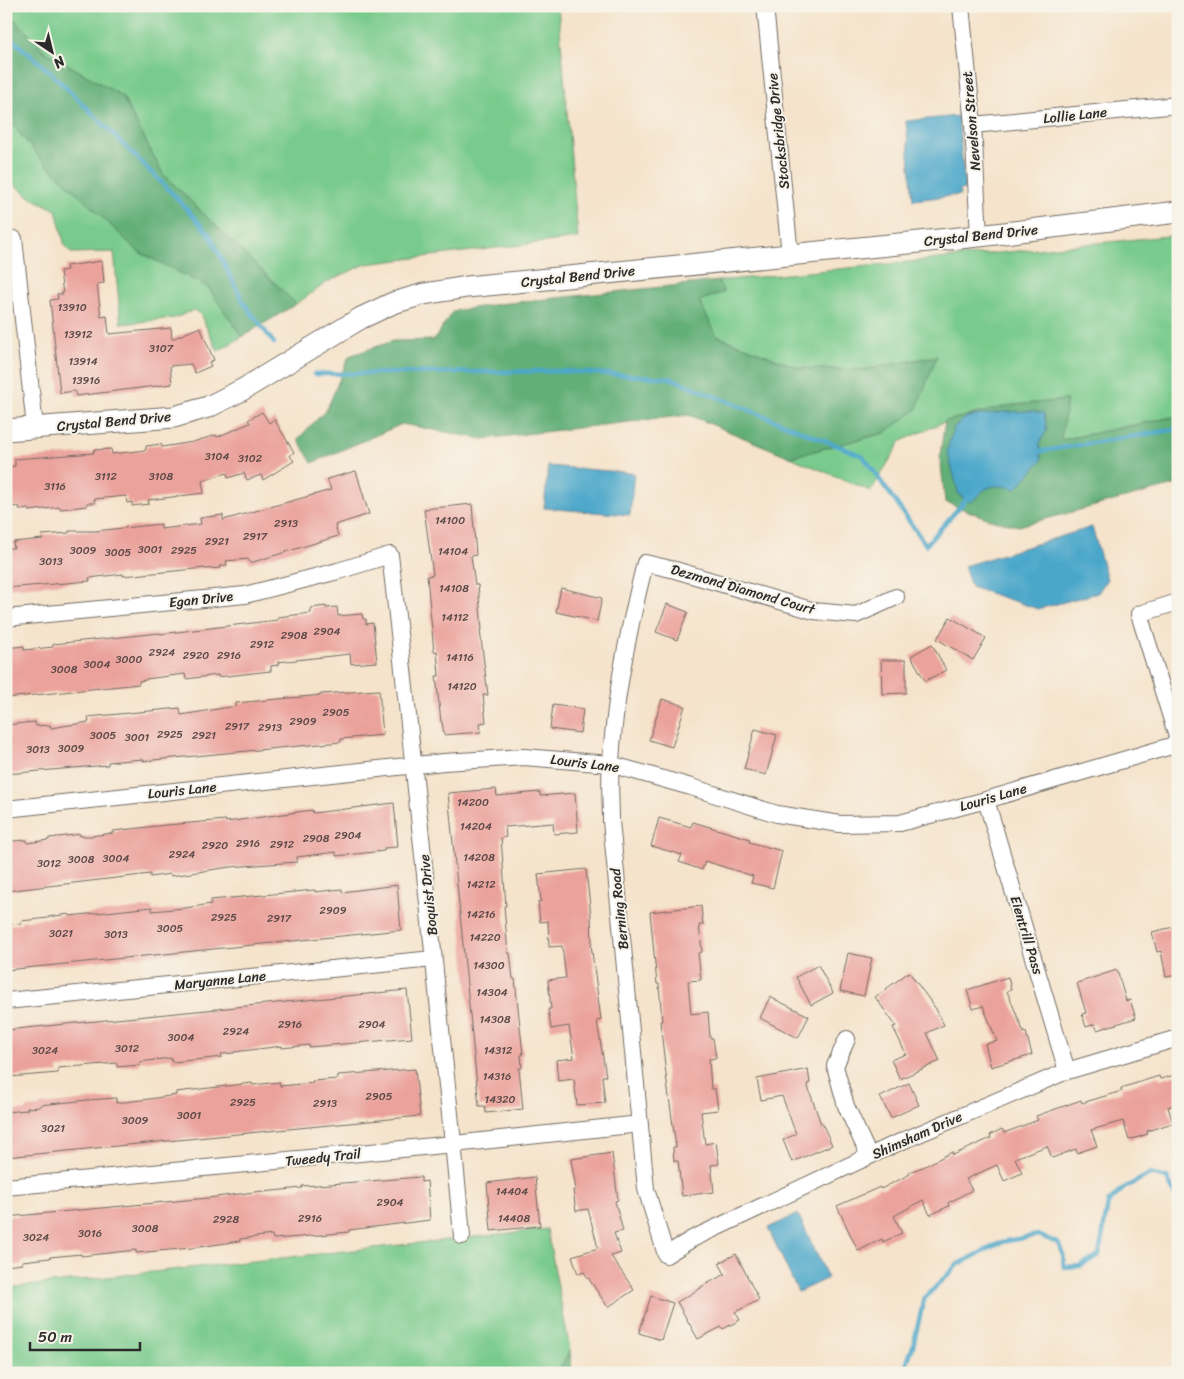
<svg xmlns="http://www.w3.org/2000/svg" width="1184" height="1379" font-family="Sriracha,sans-serif">
	<style>
		.green { fill: #79cb8d; stroke: #527b5c }
		.forest { fill: #62af78; stroke: #466d52 }
		.water { fill: #4ca7ca; stroke: #3c697a }
		.lines { fill: none; stroke-linecap: round; stroke-linejoin: round }
		.stream { stroke: #4ca7ca; stroke-width: 4.5 }
		.building { fill: #eba29c }
		.minor-casing { stroke: #726b63; stroke-width: 18 }
		.tertiary-casing { stroke: #726b63; stroke-width: 23 }
		.minor { stroke: #fff; stroke-width: 16 }
		.tertiary { stroke: #fff; stroke-width: 21 }
		.labels { text-anchor: middle; stroke-width: 4; stroke-linejoin: round; paint-order: stroke }
		.number-label { font-size: 11px; fill: #5b4947 }
		.street-label { font-size: 14px; fill: #2b2b2b; stroke: #f7f3e8 }
	</style>
	<rect width="100%" height="100%" fill="#f7f3e8"/>
	<filter id="ink" filterUnits="userSpaceOnUse"><feTurbulence type="fractalNoise" baseFrequency=".02" numOctaves="2"/><feDisplacementMap in="SourceGraphic" scale="10" xChannelSelector="R" yChannelSelector="G"/><feConvolveMatrix kernelMatrix="1 2 1 2 8 2 1 2 1" color-interpolation-filters="sRGB"/></filter>
	<filter id="wash" filterUnits="userSpaceOnUse"><feTurbulence type="fractalNoise" baseFrequency=".0096" numOctaves="4" result="noise"/><feDisplacementMap in="SourceGraphic" scale="20" xChannelSelector="R" yChannelSelector="G"/><feGaussianBlur stdDeviation="1.12" result="paint"/><feColorMatrix in="noise" values="0 0 0 0 0 0 0 0 0 0 0 0 0 0 0 0 0 1.4 0 .05"/><feComposite in="paint" operator="in"/></filter>
	<g filter="url(#wash)">
		<rect width="100%" height="100%" fill="#f5e3cb"/>
		<path class="green" d="M6,6H558L578,238L366,264L329,281L296,304L163,174L122,96L44,51L6,10Z
			M6,117L41,159L139,252L208,287L242,337L218,351L200,314L194,310L175,318L121,324L114,252L71,253L65,246L56,210L32,198L6,179Z
			M1178,235V416L1060,440L1066,400L1013,405L946,421L901,441L871,491L790,457L885,433L937,356L863,370L799,368L717,336L699,301L723,292L718,281Z
			M547,1229L570,1350L557,1373H6V1288Z"/>
		<path class="forest" d="M6,10L44,51L122,96L163,174L296,304L242,337L208,287L139,252L41,159L6,117Z
			M718,281L724,292L699,301L717,336L799,368L863,370L937,356L916,410L885,433L790,457L689,415L483,439L402,424L312,463L298,439L327,409L349,356L393,341L434,340L453,311L499,304Z
			M1067,400L1061,440L1178,416V484L1019,526L994,521L945,502L940,455L945,421L1013,405Z
			M570,1350L572,1373H557Z"/>
		<path class="water" d="M958,116L965,189L960,190V195L913,200L906,121Z
			M1032,411L1044,413L1047,430L1039,444L1042,460L1016,489C992,483 987,485 971,503L959,495L947,450L954,427L967,417L1004,412Z
			M548,466L634,473L630,515L544,508Z
			M1092,527L1107,579L1098,593L1038,609L971,587L964,566Z
			M798,1214L828,1278L798,1292L768,1228Z"/>
		<g class="lines">
			<path class="stream" d="M6,34L48,70L103,124L174,195L209,234L244,303L274,343
				M314,374L562,371L670,378L863,456L926,545L970,495
				M1036,452L1178,429
				M901,1373L904,1370L913,1346L924,1299L957,1265L1002,1242L1038,1235L1058,1243L1063,1254L1064,1267L1080,1266L1099,1255L1108,1203L1124,1188L1150,1174L1167,1178L1178,1202"/>
		</g>
		<g id="blocks">
			<path class="building" d="M102,261L104,283L97,284L101,317L107,316L109,334L171,328L172,339L200,327L214,360L209,362L211,366L195,373L191,364L170,366L172,384L76,396L75,391L60,393L50,300L58,299L57,294H63L60,271L67,270L66,266Z
				M262,412L269,423L274,419L294,452L290,456L294,461L263,480L261,475L247,480L244,473L228,478L227,473L202,481L204,493L148,500L149,504L132,506V502L127,503L126,496L94,499L95,503H87V506L60,509V507L29,511V509L20,510L19,506L6,508V467L15,466V459L94,453L93,450L111,449L112,454L146,450V446L161,444L162,447L193,442L216,435L217,437L250,423L248,420Z
				M356,471L369,514L335,525L338,536L250,563L248,559L226,561L227,565L220,566L221,568L205,569V568L123,576V574L89,578L90,581L6,588V548H14L13,542L43,539L42,535L69,533V531H95L161,524V529L201,524L200,518L223,515V520L331,490L327,479Z
				M472,504L476,555L471,556L475,585H478L482,630H480L488,695H483L486,722L480,723L481,732L444,735L442,722H441L436,676H439L437,651L434,652L427,576L433,575L424,509Z
				M561,588L602,598L597,621L556,612Z
				M667,604L688,612L677,640L656,632Z
				M326,606V608L337,607L338,616L362,614L363,619H366V624L373,623L377,662L351,664L350,654L278,662V665L271,666V671L218,677V675L186,679L185,674L146,679V680L139,681V684L6,698V648L24,646V650L53,647V644L160,633V634L278,620V617L311,613V608Z
				M950,617L986,638L973,660L937,639Z
				M932,644L946,670L925,681L911,656Z
				M881,660H906V693L882,694Z
				M379,690L383,735L341,739V742L143,761V759L108,762V765L6,774V725L35,722L36,726L50,725L51,728L89,722L88,717L180,708L181,715L236,706V703L322,695L321,694Z
				M662,699L685,706L672,747L649,740Z
				M553,705L583,709L580,733L550,729Z
				M755,729L777,735L766,775L744,769Z
				M496,789L497,796L540,792V796L575,793L578,832L554,834L553,823L505,827L506,837L501,838L506,906H504L508,953H510L513,979H515L523,1055H521L522,1068H519L523,1109L486,1113L485,1106H479L448,793Z
				M394,803L398,847L384,848V851L336,856V852L297,857V862L230,867L171,876L170,874L150,877V874L6,891V852H9L8,848L12,847L11,841L27,840V843L49,840V838L67,836L80,834V836H91L113,833V831L166,825L226,820V822L312,810L313,813Z
				M659,818L691,827L693,822L750,839L749,842L782,851L773,888L751,883L753,876L705,861L702,870L679,862L682,855L651,846Z
				M586,869L591,916L592,944H591L601,1020L597,1021L606,1076H602L605,1103L577,1105L574,1079L558,1081L556,1060L574,1058L569,1026L551,1029L548,1009H551L548,980L566,978L562,946L549,947L548,921L540,922L538,902L541,901L538,874Z
				M397,885L401,930L6,970V925L21,924V921L48,918V917L69,914L70,916L152,907V911L185,908L211,904V900L315,890V892L342,889V892Z
				M701,906L703,925H699L702,952L698,953L701,980L688,981L691,1014L708,1012L710,1038H713L716,1058L709,1059L711,1089H715L718,1110L701,1112L705,1144L716,1142L719,1164L711,1165L714,1192L682,1196L678,1161H674L673,1147H676L667,1083L660,1021H662L659,984H657L650,912Z
				M1178,926V975L1166,977L1161,951L1157,952L1152,932Z
				M848,953L872,958L864,996L840,991Z
				M818,965L833,993L811,1005L796,977Z
				M1117,970L1126,1001L1130,1000L1136,1018L1097,1030L1095,1024L1086,1027L1082,1014L1086,1013L1077,983Z
				M909,972L936,1009L944,1025L927,1033L940,1061L900,1079L891,1060L906,1054L893,1027L896,1026L875,997Z
				M1008,977L1011,989L1007,991L1024,1033L1026,1032L1032,1055L991,1067L985,1044L997,1041L983,1006L973,1009L967,990Z
				M407,990L412,1038L309,1047V1045L282,1048V1046L234,1052V1053L221,1054L222,1057L194,1060L172,1062L171,1058L139,1062L140,1065L117,1067V1063L58,1068V1073L9,1077L6,1030Z
				M770,997L809,1016L798,1038L760,1018Z
				M415,1069L420,1116L6,1157V1112L27,1110V1108L40,1107V1105L88,1100L116,1098V1103L149,1099L176,1095V1092L252,1083L253,1085L279,1082L280,1086L313,1083L312,1081L338,1079V1075Z
				M808,1069L810,1083L807,1084L821,1124L822,1123L832,1145L792,1162L783,1140L796,1134L782,1096L761,1100L757,1079Z
				M1178,1074V1104L1168,1107L1173,1123L1147,1131L1148,1134L1129,1140L1123,1121L1091,1130L1097,1146L1077,1153L1076,1149L1052,1158L1047,1146L1015,1158L1022,1173L1004,1181L997,1165L966,1179L972,1190L948,1203L949,1206L930,1215L923,1200L894,1216L902,1233L883,1242L882,1239L858,1251L837,1206L880,1187L881,1189L910,1174L909,1172L923,1167L952,1152L953,1155L991,1138L990,1135L1002,1129L1004,1133L1038,1120L1036,1116L1081,1100L1082,1103L1122,1091L1121,1088L1159,1076L1160,1079Z
				M909,1083L919,1105L891,1118L880,1097Z
				M612,1153L618,1200L615,1201L623,1231L614,1233L621,1253L611,1256L634,1290L608,1307L584,1272L578,1274L572,1256L598,1248L588,1209L576,1211L573,1190H576L571,1159Z
				M421,1177V1182L427,1181L430,1220L349,1230V1232L300,1237L273,1239L272,1235L240,1239V1241L192,1248L136,1253V1250L81,1256V1254L50,1257V1258L22,1261V1264L6,1266V1217L208,1198L262,1191L263,1192L302,1188V1186L317,1185Z
				M535,1177L540,1226L491,1231L487,1183Z
				M736,1254L759,1300L735,1312L740,1320L723,1329L721,1327L698,1339L677,1302L701,1288V1287L725,1274L719,1263Z
				M651,1296L673,1303L661,1340L639,1333Z"/>
		</g>
	</g>
	<g filter="url(#ink)">
		<use href="#blocks" fill-opacity="0" stroke="#726b63" stroke-width="1"/>
		<g class="lines">
			<g class="minor-casing">
				<path id="minor" d="M765,6L790,255
					M961,6L973,125L979,236
					M973,125L1178,105
					M14,239L35,427
					M896,597L856,615L814,611L675,570L645,563C629,627 614,697 611,763C609,782 611,802 611,821L646,1189L666,1255L692,1239L893,1145L1067,1071L1178,1038
					M1178,602L1139,614L1178,740
					M6,618L245,595L338,571L390,555C406,690 420,826 434,961C443,1053 454,1144 462,1236
					M986,800L1067,1071
					M6,809L444,762L524,757L610,764L691,787L777,814L840,824L900,823L986,800L1178,744
					M6,1001L433,959
					M847,1039L835,1066L846,1106L869,1156
					M6,1187L454,1144L640,1124"/>
			</g>
			<g class="tertiary-casing">
				<path id="tertiary" d="M6,430L174,417L208,407L242,390L361,318L393,303L424,294L467,287L979,236L1178,212"/>
			</g>
			<use href="#minor" class="minor"/>
			<use href="#tertiary" class="tertiary"/>
		</g>
	</g>
	<g class="labels">
		<g class="number-label">
			<text x="72" y="311">13910</text>
			<text x="78" y="338">13912</text>
			<text x="161" y="352">3107</text>
			<text x="83" y="365">13914</text>
			<text x="86" y="384">13916</text>
			<text x="217" y="460">3104</text>
			<text x="250" y="462">3102</text>
			<text x="106" y="480">3112</text>
			<text x="161" y="480">3108</text>
			<text x="55" y="490">3116</text>
			<text x="450" y="524">14100</text>
			<text x="286" y="527">2913</text>
			<text x="255" y="540">2917</text>
			<text x="217" y="545">2921</text>
			<text x="150" y="553">3001</text>
			<text x="83" y="554">3009</text>
			<text x="184" y="554">2925</text>
			<text x="453" y="555">14104</text>
			<text x="118" y="556">3005</text>
			<text x="51" y="565">3013</text>
			<text x="454" y="592">14108</text>
			<text x="455" y="621">14112</text>
			<text x="327" y="635">2904</text>
			<text x="294" y="639">2908</text>
			<text x="262" y="648">2912</text>
			<text x="162" y="656">2924</text>
			<text x="196" y="659">2920</text>
			<text x="229" y="659">2916</text>
			<text x="460" y="661">14116</text>
			<text x="129" y="663">3000</text>
			<text x="97" y="668">3004</text>
			<text x="64" y="673">3008</text>
			<text x="462" y="690">14120</text>
			<text x="336" y="716">2905</text>
			<text x="303" y="725">2909</text>
			<text x="237" y="730">2917</text>
			<text x="270" y="731">2913</text>
			<text x="170" y="738">2925</text>
			<text x="103" y="739">3005</text>
			<text x="204" y="739">2921</text>
			<text x="137" y="741">3001</text>
			<text x="71" y="752">3009</text>
			<text x="38" y="753">3013</text>
			<text x="473" y="806">14200</text>
			<text x="476" y="830">14204</text>
			<text x="348" y="839">2904</text>
			<text x="316" y="842">2908</text>
			<text x="248" y="847">2916</text>
			<text x="282" y="848">2912</text>
			<text x="215" y="849">2920</text>
			<text x="182" y="858">2924</text>
			<text x="479" y="861">14208</text>
			<text x="116" y="862">3004</text>
			<text x="81" y="863">3008</text>
			<text x="49" y="867">3012</text>
			<text x="481" y="888">14212</text>
			<text x="333" y="914">2909</text>
			<text x="481" y="918">14216</text>
			<text x="224" y="921">2925</text>
			<text x="279" y="922">2917</text>
			<text x="170" y="932">3005</text>
			<text x="61" y="937">3021</text>
			<text x="116" y="938">3013</text>
			<text x="485" y="941">14220</text>
			<text x="489" y="969">14300</text>
			<text x="492" y="996">14304</text>
			<text x="495" y="1023">14308</text>
			<text x="290" y="1028">2916</text>
			<text x="372" y="1028">2904</text>
			<text x="236" y="1035">2924</text>
			<text x="181" y="1041">3004</text>
			<text x="127" y="1052">3012</text>
			<text x="45" y="1054">3024</text>
			<text x="498" y="1054">14312</text>
			<text x="497" y="1080">14316</text>
			<text x="379" y="1100">2905</text>
			<text x="500" y="1103">14320</text>
			<text x="243" y="1106">2925</text>
			<text x="325" y="1107">2913</text>
			<text x="189" y="1119">3001</text>
			<text x="135" y="1124">3009</text>
			<text x="53" y="1132">3021</text>
			<text x="512" y="1195">14404</text>
			<text x="390" y="1206">2904</text>
			<text x="310" y="1222">2916</text>
			<text x="514" y="1222">14408</text>
			<text x="226" y="1223">2928</text>
			<text x="145" y="1232">3008</text>
			<text x="90" y="1237">3016</text>
			<text x="36" y="1241">3024</text>
		</g>
		<g class="street-label">
			<text transform="translate(1075 115) rotate(-6)" y="5">Lollie Lane</text>
			<text transform="translate(971 121) rotate(-95)" y="5">Nevelson Street</text>
			<text transform="translate(778 131) rotate(-96)" y="5">Stocksbridge Drive</text>
			<text transform="translate(981 235) rotate(-6)" y="5">Crystal Bend Drive</text>
			<text transform="translate(578 276) rotate(-6)" y="5">Crystal Bend Drive</text>
			<text transform="translate(114 421) rotate(-5)" y="5">Crystal Bend Drive</text>
			<text transform="translate(743 589) rotate(16)" y="5">Dezmond Diamond Court</text>
			<text transform="translate(201 599) rotate(-6)" y="5">Egan Drive</text>
			<text transform="translate(585 763) rotate(7)" y="5">Louris Lane</text>
			<text transform="translate(182 790) rotate(-6)" y="5">Louris Lane</text>
			<text transform="translate(993 797) rotate(-16)" y="5">Louris Lane</text>
			<text transform="translate(428 895) rotate(-96)" y="5">Boquist Drive</text>
			<text transform="translate(619 909) rotate(-96)" y="5">Berning Road</text>
			<text transform="translate(1027 935) rotate(73)" y="5">Eientrill Pass</text>
			<text transform="translate(220 980) rotate(-6)" y="5">Maryanne Lane</text>
			<text transform="translate(917 1135) rotate(-24)" y="5">Shimsham Drive</text>
			<text transform="translate(323 1157) rotate(-6)" y="5">Tweedy Trail</text>
		</g>
	</g>
	<rect width="1184" height="1379" fill="none" stroke="#f7f3e8" stroke-width="25"/>
	<g transform="translate(52 52) rotate(145)" stroke="#f7f3e8" stroke-width="4" paint-order="stroke">
	<path d="M0-4L9 19L0 12L-9 19Z" fill="#2b2b2b"/>
	<text y="-8" font-size="14" font-weight="bold" text-anchor="middle" fill="#2b2b2b">N</text>
	</g>
	<path d="M30 1342v8h110v-8" fill="none" stroke="#2b2b2b" stroke-width="2.5"/>
	<text x="38" y="1342" font-size="15" fill="#2b2b2b" stroke="#f7f3e8" stroke-width="4" paint-order="stroke">50 m</text>
</svg>
